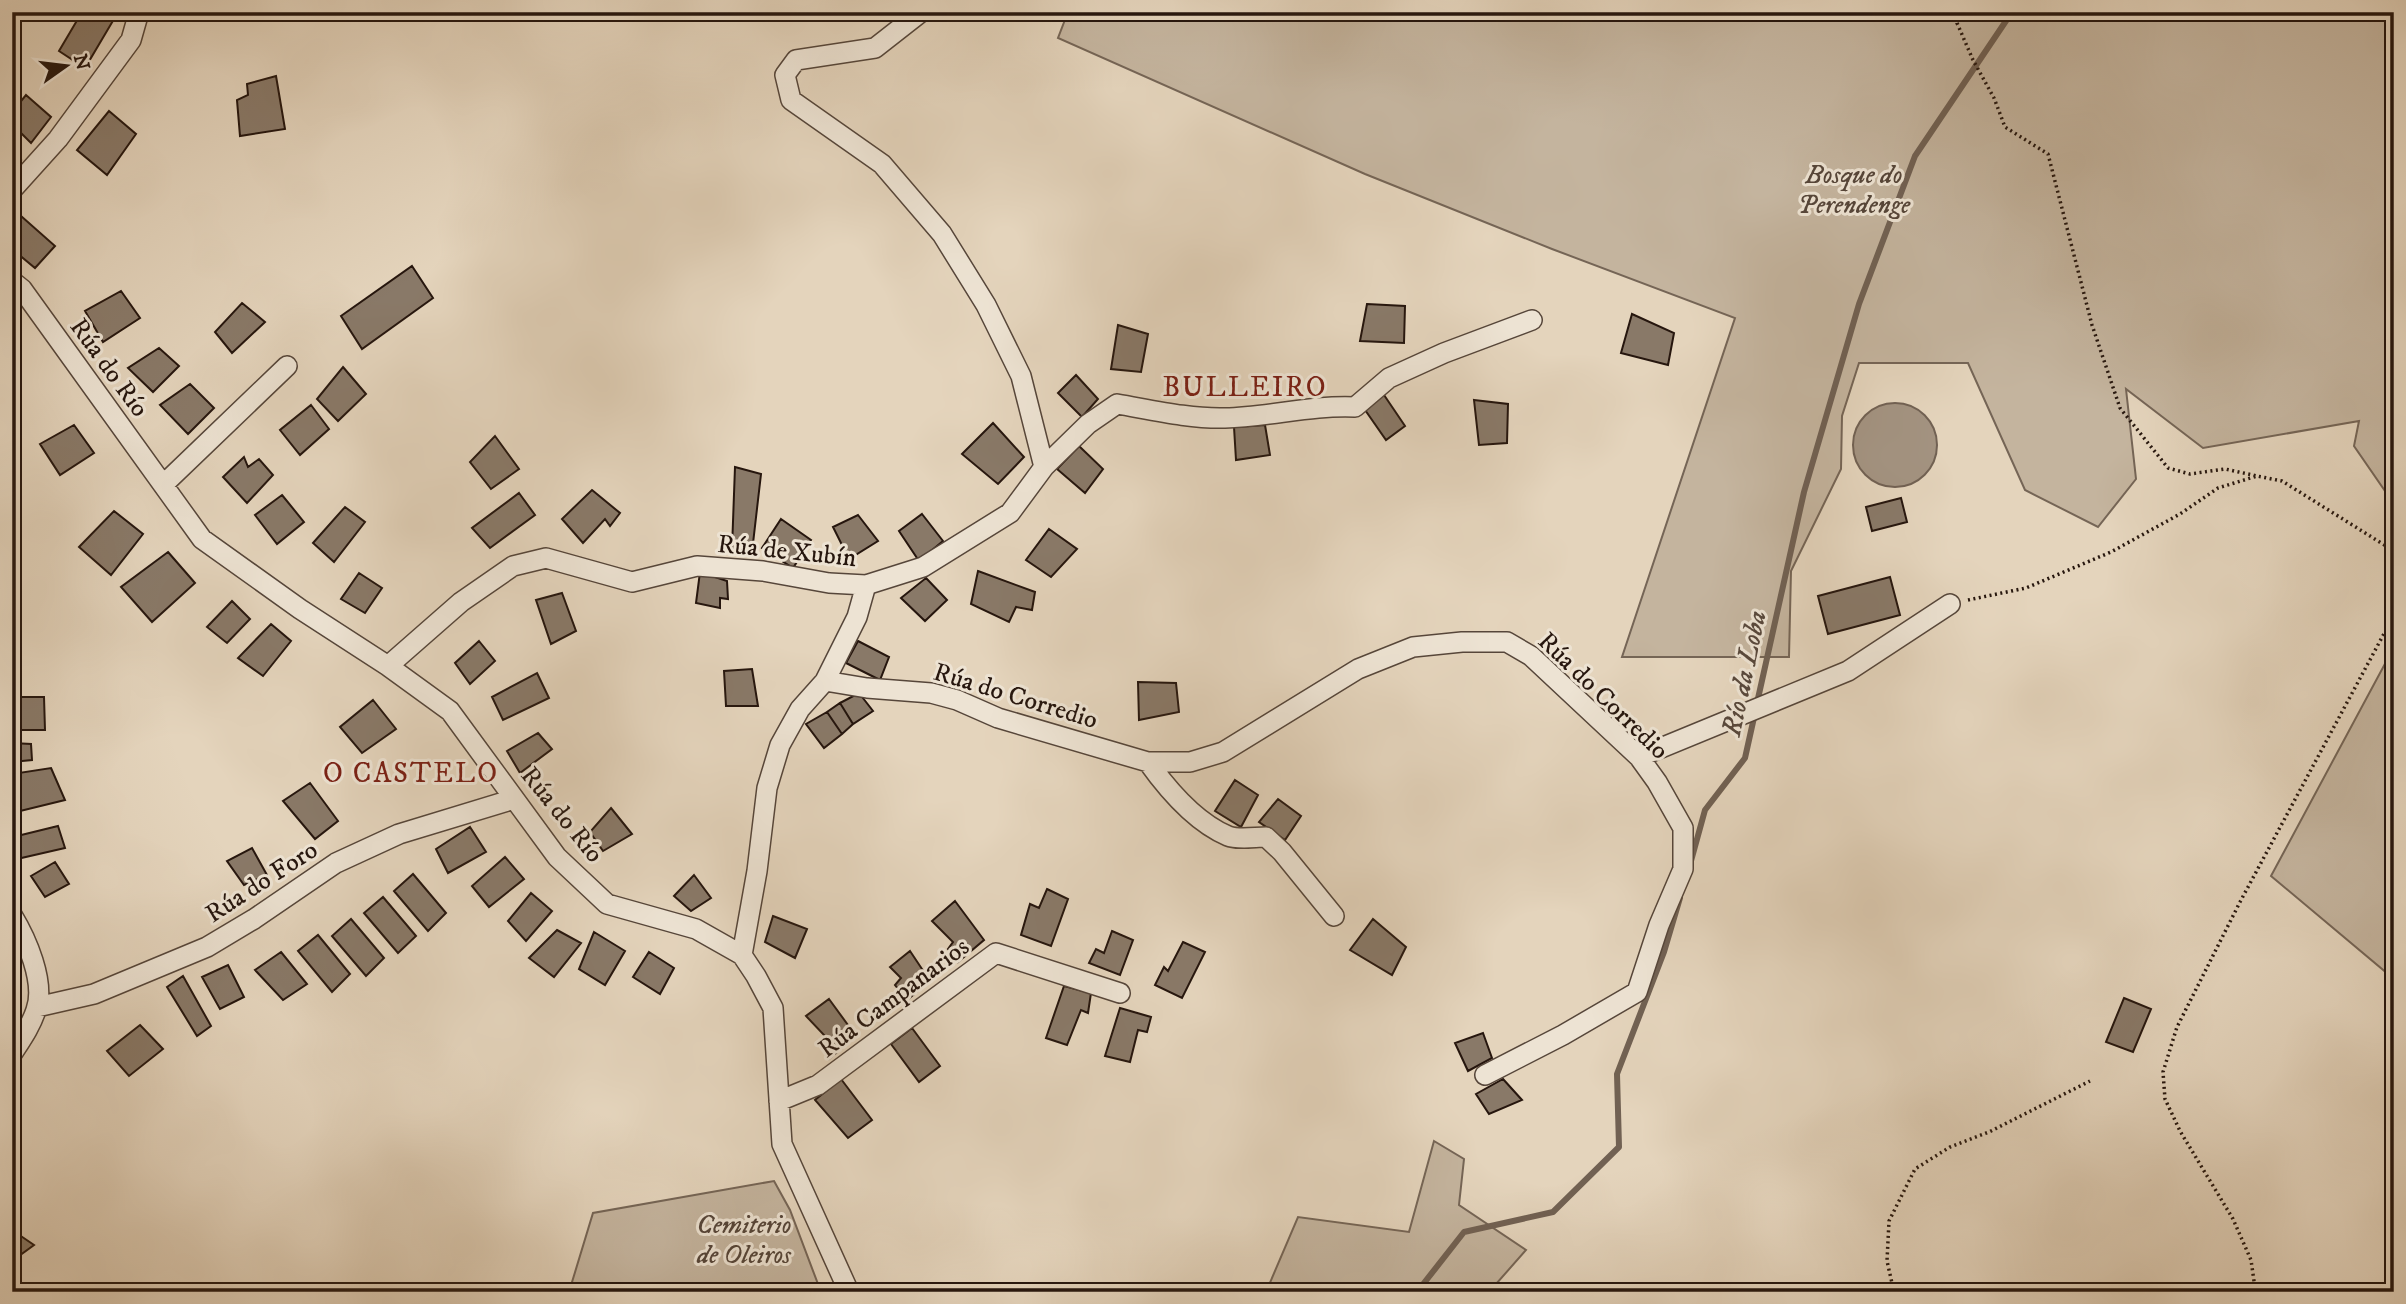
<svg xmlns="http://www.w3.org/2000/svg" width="2406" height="1304" font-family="'IM FELL DW Pica',serif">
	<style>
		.green { fill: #c4b49e; stroke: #756556; stroke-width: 2 }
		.water { fill: #a39381; stroke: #716153; stroke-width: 2 }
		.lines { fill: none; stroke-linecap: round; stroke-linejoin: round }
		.stream { stroke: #716153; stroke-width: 6 }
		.building { fill: #897968; stroke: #26160e; stroke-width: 2 }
		.minor-casing { stroke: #56463a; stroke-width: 22 }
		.path { stroke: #26160e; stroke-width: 3.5; stroke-dasharray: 2 3.5; stroke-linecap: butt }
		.minor { stroke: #ede3d3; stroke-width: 19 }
		.labels { text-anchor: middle; stroke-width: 6; stroke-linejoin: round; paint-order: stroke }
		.park-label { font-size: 26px; font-style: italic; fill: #554539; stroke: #ede3d3 }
		.street-label { font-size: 26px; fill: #26160e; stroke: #ede3d3 }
		.neighbourhood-label { font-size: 28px; letter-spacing: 2px; fill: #7a1f14; stroke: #ede3d3 }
		.water-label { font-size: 28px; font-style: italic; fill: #58483c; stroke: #ede3d3 }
	</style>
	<rect width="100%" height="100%" fill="#e4d4bc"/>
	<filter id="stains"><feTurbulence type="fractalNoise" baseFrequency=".00286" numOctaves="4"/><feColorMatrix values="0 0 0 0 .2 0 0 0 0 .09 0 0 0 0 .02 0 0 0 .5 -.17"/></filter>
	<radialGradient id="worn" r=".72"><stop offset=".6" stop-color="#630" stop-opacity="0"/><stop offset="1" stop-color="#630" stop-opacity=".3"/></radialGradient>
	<path class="green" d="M1068,12H2394V504L2354,446L2359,421L2203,448L2126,389L2136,479L2098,527L2025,490L1968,363H1859L1842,416L1841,469L1791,571L1789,657H1622L1735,318L1552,249L1365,174L1058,38Z
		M2394,647V979L2271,876Z
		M1434,1141L1464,1159L1459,1205L1526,1250L1489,1292H1266L1298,1217L1409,1232Z
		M774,1181L790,1210L821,1292H569L593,1213Z"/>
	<path class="water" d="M1853 445a42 42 0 1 1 84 0a42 42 0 1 1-84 0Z"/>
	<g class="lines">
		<path class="stream" d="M1757,703L1804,492L1859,304L1915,156L2012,12
			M1691,861L1705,810L1745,758L1755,713
			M1417,1292L1464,1232L1553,1212L1619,1147L1617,1074L1664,952L1680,898"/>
	</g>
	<path class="building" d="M82,12L117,14L85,68L59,51Z
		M276,76L285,129L240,136L237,100L248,95L247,84Z
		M26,95L51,117L31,143L12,124V112Z
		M109,111L136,134L107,175L77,150Z
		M12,152L21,160L12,170Z
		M21,216L55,246L35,268L12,249V229Z
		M412,266L433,298L362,349L341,316Z
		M121,291L140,318L103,342L85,311Z
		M242,303L265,322L232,353L215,332Z
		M1367,304L1405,306L1404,343L1360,341Z
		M1632,314L1674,333L1668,365L1621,353Z
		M1118,325L1148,334L1141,372L1111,369Z
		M159,348L179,366L153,392L128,368Z
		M343,367L366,394L338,421L317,399Z
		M1076,375L1098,399L1082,417L1058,393Z
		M190,384L214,408L188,434L160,405Z
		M1382,392L1405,426L1386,440L1363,407Z
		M1474,400L1508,404L1507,443L1479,445Z
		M311,405L329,429L300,455L280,430Z
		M993,423L1024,457L998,484L962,454Z
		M74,425L94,453L60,475L40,444Z
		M1265,425L1270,455L1236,460L1234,427Z
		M495,436L519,469L491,489L470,462Z
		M1079,446L1103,469L1085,493L1057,469Z
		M244,457L248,467L259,459L273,475L247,503L223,477Z
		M735,467L761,474L752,552L732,549Z
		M592,490L620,513L610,526L605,519L583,543L562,519Z
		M519,493L535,515L490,548L472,528Z
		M282,495L304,522L277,544L255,515Z
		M1901,498L1907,522L1872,531L1866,507Z
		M345,507L365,522L334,562L313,543Z
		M114,511L143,534L111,575L79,547Z
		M922,514L943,541L919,561L899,531Z
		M858,515L878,541L849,559L833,527Z
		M781,519L811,540L793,568L762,548Z
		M1049,529L1077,549L1051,577L1026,560Z
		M168,552L195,583L152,622L121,587Z
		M978,571L1035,592L1032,610L1016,607L1009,622L971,604Z
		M700,572L727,581L728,599L720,598V608L696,603Z
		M359,573L382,588L365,613L341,599Z
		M1890,577L1900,615L1828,634L1818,596Z
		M926,578L947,600L925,621L901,598Z
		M562,593L576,631L551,644L536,600Z
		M232,601L250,619L227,643L207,627Z
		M271,624L291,641L263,676L238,658Z
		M479,641L495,661L470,684L455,663Z
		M858,641L889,657L880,680L846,663Z
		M752,669L758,706H726L724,671Z
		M537,673L549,698L503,720L492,697Z
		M1138,682L1176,683L1179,712L1139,720Z
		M859,693L873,711L853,724L840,703Z
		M14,697H44L45,730H12Z
		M373,700L396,729L362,753L340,727Z
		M840,703L853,724L842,734L827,712Z
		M827,712L842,734L824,748L806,724Z
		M538,733L552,749L520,773L507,751Z
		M12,743L31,744L32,760L12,762Z
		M51,768L65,800L12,813V774Z
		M1235,780L1258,795L1241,827L1215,811Z
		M310,783L338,821L315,839L283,801Z
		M1278,799L1301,816L1285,840L1259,822Z
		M611,808L632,834L603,851L590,832Z
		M58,826L65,848L17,859L13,837Z
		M470,827L486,852L448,873L436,849Z
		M252,848L267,875L244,885L227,861Z
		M505,857L524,879L489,907L472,886Z
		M55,862L69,884L45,897L31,876Z
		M413,874L446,913L428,931L394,891Z
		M694,875L711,898L691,911L674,896Z
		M1047,889L1068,899L1051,946L1021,935L1030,904L1039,908Z
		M531,893L552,911L526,941L508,921Z
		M383,897L416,936L398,953L364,913Z
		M955,901L984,940L958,962L948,949L953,942L932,921Z
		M773,916L807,929L795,958L765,942Z
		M351,919L384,958L366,976L332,936Z
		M1373,919L1406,947L1392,975L1350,950Z
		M557,930L581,943L554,977L529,958Z
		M1112,931L1133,940L1120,975L1089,963L1096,949L1104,953Z
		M594,932L625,951L605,985L579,969Z
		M318,935L350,974L332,992L298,951Z
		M1183,942L1205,952L1182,998L1155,985L1164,967L1168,971Z
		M910,951L930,981L907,1000L895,985L901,978L890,967Z
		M281,952L307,984L283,1000L255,970Z
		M649,952L674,968L660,994L633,977Z
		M228,965L244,997L220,1009L202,977Z
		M183,976L211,1026L197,1036L167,987Z
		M1064,986L1091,993L1088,1013L1081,1010L1067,1045L1046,1038Z
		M2124,998L2151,1009L2133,1052L2106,1042Z
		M829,999L856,1036L829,1059L819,1043L825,1036L806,1016Z
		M1120,1008L1151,1017L1147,1032L1138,1030L1130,1062L1105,1056Z
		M140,1025L163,1049L129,1076L107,1051Z
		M912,1028L940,1066L919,1082L891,1044Z
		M1483,1033L1492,1058L1468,1071L1455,1043Z
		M841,1079L872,1120L848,1138L815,1100Z
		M1503,1079L1522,1100L1489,1114L1476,1094Z
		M12,1230L34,1245L12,1261Z"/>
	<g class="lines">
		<g class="minor-casing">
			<path id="minor" d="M921,12L875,48L796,60L785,75L791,100L882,164L942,234L986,305L1021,376L1044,467
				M12,190L58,139L131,40L139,12
				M12,281L22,289L202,539L300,609L388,666L450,711L557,857L607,904L696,929L742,955L756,976L773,1008L782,1144L849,1292
				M163,485L287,366
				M866,585L923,567L1010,513L1044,467L1088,424L1117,404C1152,410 1190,419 1225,418C1269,417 1311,405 1355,407L1389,378L1444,353L1532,320
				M388,666L461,602L513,566L546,558L632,582L697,566L763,571L829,583L866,585L857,617L825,681L800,709L780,745L767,788L757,871L742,955
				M825,681L867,688L931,693L957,700L998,718L1148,762H1190L1223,752L1358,669L1413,647L1462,642H1507L1531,656L1639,757L1657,782L1683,828V869L1659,925L1637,992L1563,1035L1485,1075
				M1639,757L1848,671L1950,604
				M1148,762C1168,790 1195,822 1228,836C1238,840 1255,837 1266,837L1282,852L1334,916
				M12,915C26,938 46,982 36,1010C31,1026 21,1040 12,1054
				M37,1007L94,994L207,947L254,919L336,863L399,834L514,799
				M779,1101L818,1085L996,953L1120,993"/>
		</g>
		<path class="path" d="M1956,12L1957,23L1973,60L1994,98L2005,127L2048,154L2092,325L2120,408L2168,468L2190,474L2225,469L2257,476
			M1968,600L2026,588L2111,552L2180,514L2218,488L2257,476L2282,481L2394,551
			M1894,1292L1887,1261L1889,1221L1915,1169L1950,1147L1989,1132L2090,1081
			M2254,1292L2255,1288L2251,1260L2233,1219L2180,1131L2165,1099L2163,1072L2177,1027L2240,902L2394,615"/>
		<use href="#minor" class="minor"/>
	</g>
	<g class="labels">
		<g class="park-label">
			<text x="1854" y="183">Bosque do<tspan x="1854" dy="30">Perendenge</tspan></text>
			<text x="744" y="1233">Cemiterio<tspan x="744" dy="30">de Oleiros</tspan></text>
		</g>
		<g class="street-label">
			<text transform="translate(110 367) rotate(54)" y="9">Rúa do Río</text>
			<text transform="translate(787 550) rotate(6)" y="9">Rúa de Xubín</text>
			<text transform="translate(1016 695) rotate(17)" y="9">Rúa do Corredio</text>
			<text transform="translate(1604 695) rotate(44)" y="9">Rúa do Corredio</text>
			<text transform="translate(563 814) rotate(51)" y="9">Rúa do Río</text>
			<text transform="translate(261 881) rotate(-33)" y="9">Rúa do Foro</text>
			<text transform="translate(893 997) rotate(-37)" y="9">Rúa Campanarios</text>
		</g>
		<g class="neighbourhood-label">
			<text x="1245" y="396">BULLEIRO</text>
			<text x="411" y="782">O CASTELO</text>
		</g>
		<g class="water-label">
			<text transform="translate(1743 673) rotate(-78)" y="10">Río da Loba</text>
		</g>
	</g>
	<rect width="2406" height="1304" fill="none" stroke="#e4d4bc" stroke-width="42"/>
	<rect x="14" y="14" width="2378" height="1276" fill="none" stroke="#26160e" stroke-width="3.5"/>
	<rect x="21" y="21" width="2364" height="1262" fill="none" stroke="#26160e" stroke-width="2"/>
	<g transform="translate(66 66) rotate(76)" stroke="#ede3d3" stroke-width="5" paint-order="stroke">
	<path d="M0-5L12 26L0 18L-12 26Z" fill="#26160e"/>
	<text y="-10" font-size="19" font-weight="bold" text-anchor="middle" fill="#26160e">N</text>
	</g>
	<rect width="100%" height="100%" filter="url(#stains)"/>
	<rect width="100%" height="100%" fill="url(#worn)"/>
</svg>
